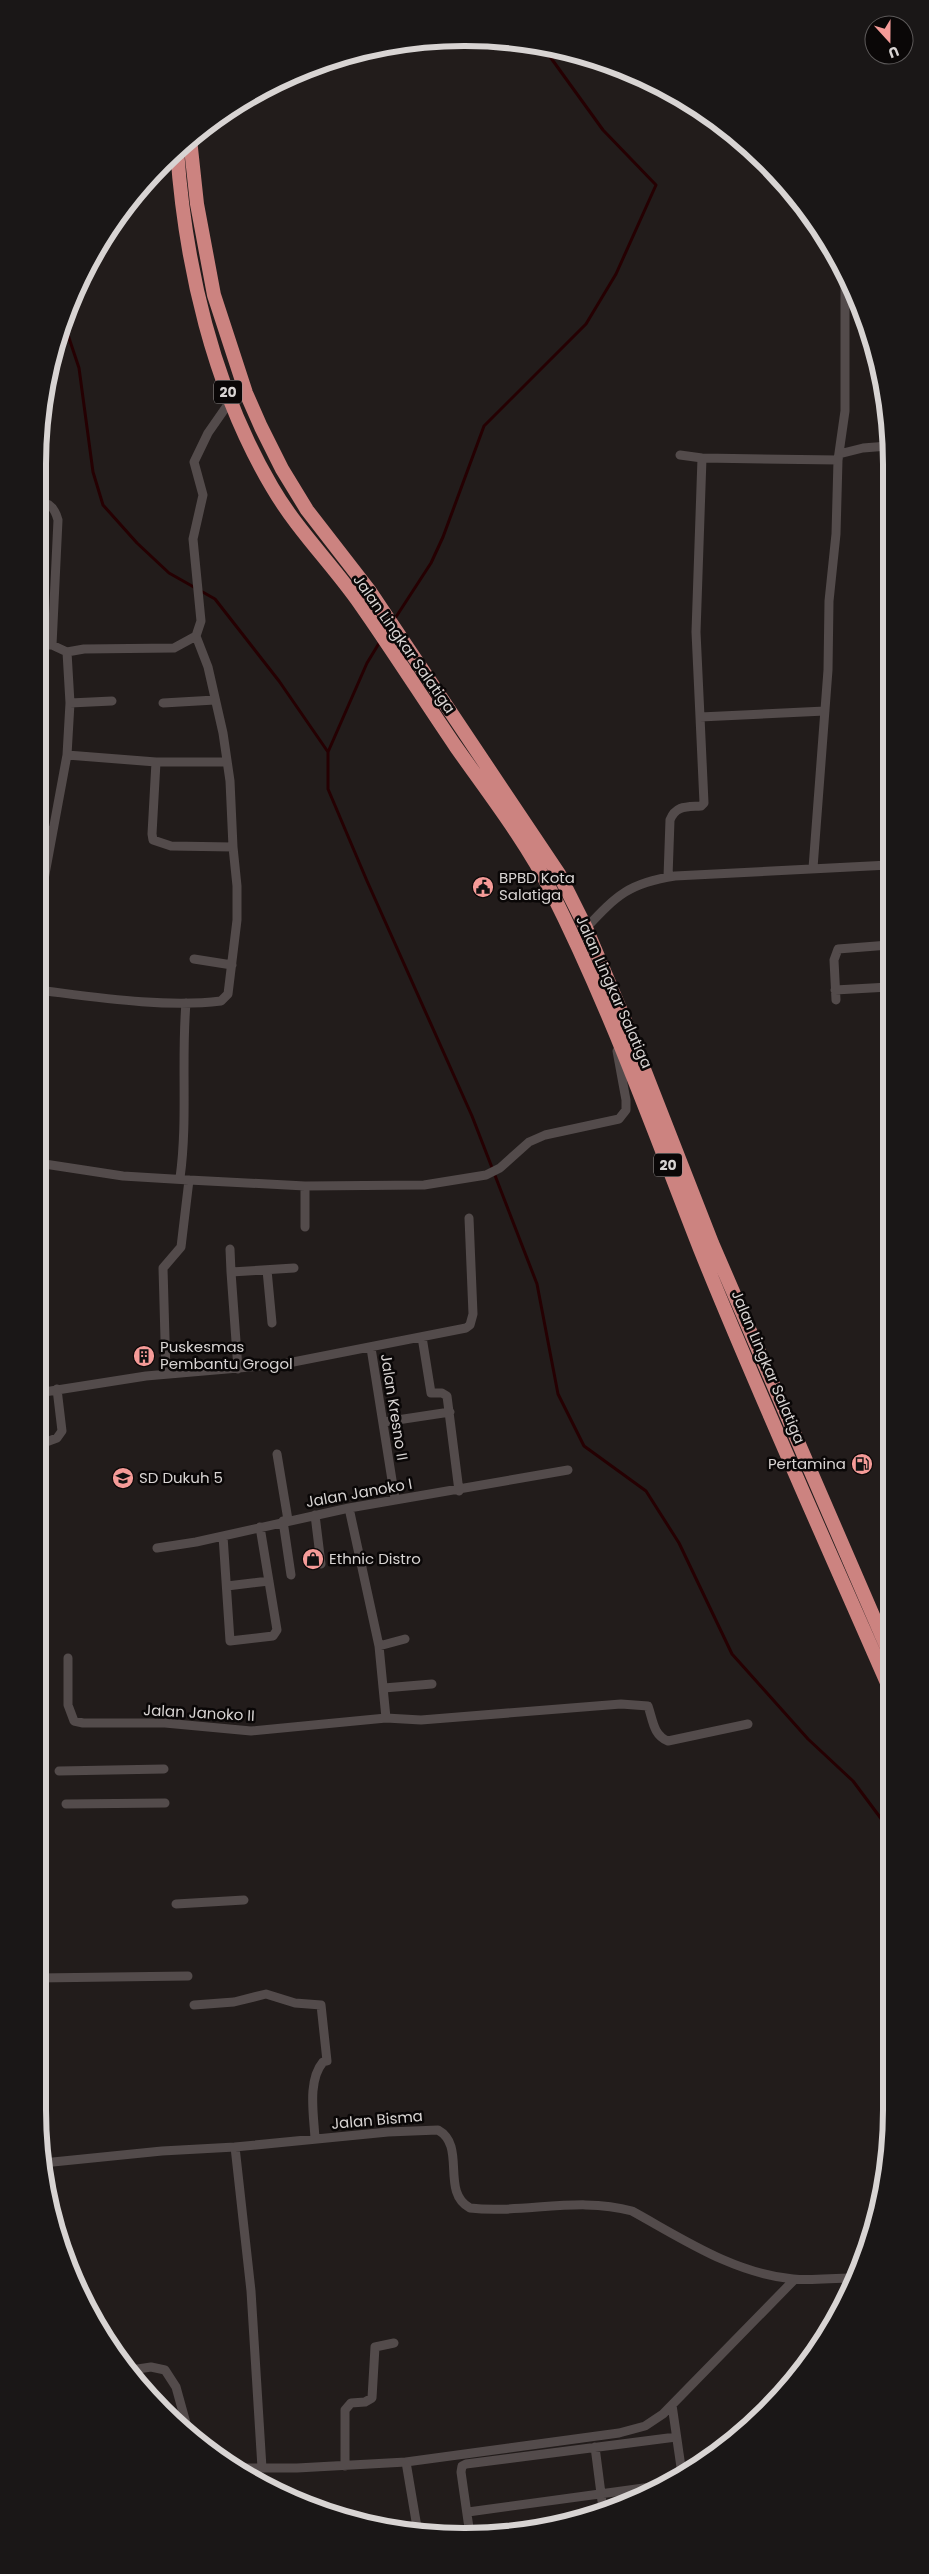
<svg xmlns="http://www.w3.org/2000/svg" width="929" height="2574" font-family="Poppins,sans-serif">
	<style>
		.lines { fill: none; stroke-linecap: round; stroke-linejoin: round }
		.stream { stroke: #250002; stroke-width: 3 }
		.minor { stroke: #534b4b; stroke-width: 9 }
		.trunk { stroke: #cc8380; stroke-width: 14 }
		.labels { text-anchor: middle; stroke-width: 5; stroke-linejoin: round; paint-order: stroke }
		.shield { fill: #0a0707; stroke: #9a9696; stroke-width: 1 }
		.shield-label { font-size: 14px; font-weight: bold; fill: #d8d4d3 }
		.street-label { font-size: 15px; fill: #d8d4d3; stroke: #0a0707 }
		.poi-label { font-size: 15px; fill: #d8d4d3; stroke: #0a0707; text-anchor: start }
		.rim { fill: none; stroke: #d8d4d3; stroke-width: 6 }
	</style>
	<rect width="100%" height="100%" fill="#221c1b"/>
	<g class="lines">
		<path class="stream" d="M64,323L79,368L93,472L103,505L137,543L169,573L215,599L279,681L328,752
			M394,620L431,563L443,537L484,426L586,324L616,274L656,185L603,130L543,47
			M381,640L367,663L328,752V789L367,881L472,1116L537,1284L558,1394L584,1446L646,1491L679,1543L732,1654L808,1739L853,1781L891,1832"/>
		<path class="minor" d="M839,454L863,448L888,446
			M680,455L702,458L838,460
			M702,458L696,632L700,717L825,711
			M38,503C50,501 55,509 58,520L52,645
			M38,645H52L67,652
			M70,703L112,701
			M163,703L215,700
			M67,755L156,762H227
			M156,762L152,834L153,840L171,846L233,847
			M38,829L52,832
			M813,868L828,670L829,601L836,534L838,460L845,411V272
			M668,877L670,820C676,805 687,807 701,806L704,803L700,717
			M38,912L67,755L70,703L67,652L84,649L174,648L196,636L201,621L193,539L203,495L194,462L208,433L231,400L246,393
			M586,928C617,895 629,883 675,876L889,865
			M194,959L232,965
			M38,990C95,997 164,1008 221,1001L228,994L237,920V886L233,847L230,781L223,733L208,667L196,636
			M835,990L889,987
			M836,1000L834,960L838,949L889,945
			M38,1163L123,1176L189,1180L305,1186L424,1185L486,1175L500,1168L529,1142L545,1135L619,1119L626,1110V1100L617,1051
			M180,1178C188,1120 181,1061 186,1003
			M305,1227V1186
			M230,1249L231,1272
			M267,1270L272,1323
			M422,1337L431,1393H442L447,1396L459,1491
			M371,1348L395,1499
			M238,1369L231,1272L294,1268
			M166,1374L163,1268L181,1247L189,1180
			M38,1393L146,1376L283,1364L466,1328L470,1325L473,1314L469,1218
			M384,1422L450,1412
			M277,1454L288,1520
			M44,1491L38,1445L57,1438L62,1431L57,1389
			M349,1508L379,1646L386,1718
			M315,1515L321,1564
			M283,1521L291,1575
			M223,1536L230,1641L273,1636L277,1630L260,1527
			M157,1548L196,1542L349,1508L568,1470
			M227,1586L269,1581
			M379,1646L405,1639
			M68,1658V1705L74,1721L83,1723H165L251,1731L386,1718L421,1720L621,1704L648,1706C653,1720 653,1735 668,1741L748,1724
			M38,1683V1720
			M384,1688L432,1684
			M38,1759H40L39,1720
			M59,1771L164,1769
			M38,1786H43
			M66,1804L165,1803
			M176,1904L244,1900
			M38,1978L188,1976
			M194,2005L234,2002L266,1994L295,2003L321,2005L327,2061L323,2062C307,2081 314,2116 315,2139
			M235,2147L251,2291L262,2468
			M43,2163L162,2151L235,2147L388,2132L438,2130C467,2146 440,2192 470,2208C523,2214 579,2196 632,2211C683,2239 733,2273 793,2279C812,2281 832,2278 851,2278
			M131,2370L151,2367L165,2370L176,2387L189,2434
			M672,2405L682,2474
			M595,2447L603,2509
			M406,2462L418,2533
			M345,2466V2410L351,2403L365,2402L372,2398L375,2347L394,2343
			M236,2468H297L406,2462L619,2433L645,2426L663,2414L794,2280
			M249,2468L252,2478
			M468,2512L651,2487
			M470,2535L461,2472L462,2466L466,2464L676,2437"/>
		<path class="trunk" d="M190,139L197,204L214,295L246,393L261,427L282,469L307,510L369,590L559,874L586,928L626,1023L712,1243L891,1657
			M177,150C185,265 213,387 272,487C297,530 332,564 360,604C393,651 424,700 456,747C489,794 525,840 551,891C609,1006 653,1129 700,1249C760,1398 827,1545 891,1692"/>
	</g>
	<defs>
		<g id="civic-disc" transform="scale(1.125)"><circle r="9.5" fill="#f59b98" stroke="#0a0707"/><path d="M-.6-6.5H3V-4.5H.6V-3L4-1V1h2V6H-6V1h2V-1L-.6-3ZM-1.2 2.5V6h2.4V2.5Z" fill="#111"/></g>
		<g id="building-disc" transform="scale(1.125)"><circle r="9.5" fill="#f59b98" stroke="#0a0707"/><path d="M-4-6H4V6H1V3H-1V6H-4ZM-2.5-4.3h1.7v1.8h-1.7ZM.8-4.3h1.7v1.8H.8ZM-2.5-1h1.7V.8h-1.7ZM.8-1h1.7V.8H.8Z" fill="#111"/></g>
		<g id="fuel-disc" transform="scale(1.125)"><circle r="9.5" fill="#f59b98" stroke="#0a0707"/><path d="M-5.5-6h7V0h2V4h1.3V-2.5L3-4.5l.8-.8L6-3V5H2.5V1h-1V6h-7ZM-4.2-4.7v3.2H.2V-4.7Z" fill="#111"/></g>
		<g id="school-disc" transform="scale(1.125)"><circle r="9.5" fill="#f59b98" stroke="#0a0707"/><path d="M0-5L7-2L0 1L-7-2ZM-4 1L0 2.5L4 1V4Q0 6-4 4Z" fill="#111"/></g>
		<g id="shop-disc" transform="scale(1.125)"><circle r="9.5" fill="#f59b98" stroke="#0a0707"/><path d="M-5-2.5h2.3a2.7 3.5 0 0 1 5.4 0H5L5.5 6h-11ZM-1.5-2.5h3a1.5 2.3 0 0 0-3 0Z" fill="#111"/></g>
	</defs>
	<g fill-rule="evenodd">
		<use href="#civic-disc" x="483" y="887"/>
		<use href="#building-disc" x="144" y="1356"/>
		<use href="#fuel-disc" x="862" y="1464"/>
		<use href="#school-disc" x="123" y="1478"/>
		<use href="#shop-disc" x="313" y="1559"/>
	</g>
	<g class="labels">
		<g class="shield">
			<rect x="214" y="380.5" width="28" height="23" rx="4"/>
			<rect x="654" y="1153.5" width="28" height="23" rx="4"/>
		</g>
		<g class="shield-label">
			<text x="228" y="397">20</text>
			<text x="668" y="1170">20</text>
		</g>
		<g class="street-label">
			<text transform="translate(404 644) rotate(55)" y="5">Jalan Lingkar Salatiga</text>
			<text transform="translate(614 992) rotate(66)" y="5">Jalan Lingkar Salatiga</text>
			<text transform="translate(768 1367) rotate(67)" y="5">Jalan Lingkar Salatiga</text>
			<text transform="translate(394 1407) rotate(81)" y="5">Jalan Kresno II</text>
			<text transform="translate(359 1493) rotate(-10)" y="5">Jalan Janoko I</text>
			<text transform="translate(199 1713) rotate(3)" y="5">Jalan Janoko II</text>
			<text transform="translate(377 2120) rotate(-5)" y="5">Jalan Bisma</text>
		</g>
		<g class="poi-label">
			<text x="499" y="883">BPBD Kota<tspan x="499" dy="17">Salatiga</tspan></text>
			<text x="160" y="1352">Puskesmas<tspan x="160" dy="17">Pembantu Grogol</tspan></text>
			<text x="846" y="1469" text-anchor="end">Pertamina</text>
			<text x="139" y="1483">SD Dukuh 5</text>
			<text x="329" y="1564">Ethnic Distro</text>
		</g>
	</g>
	<path d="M0 0H929V2574H0ZM464 46H465A418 418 0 0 1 883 464V2110A418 418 0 0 1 465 2528H464A418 418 0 0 1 46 2110V464A418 418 0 0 1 464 46Z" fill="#1a1717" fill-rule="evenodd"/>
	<path class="rim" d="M464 46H465A418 418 0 0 1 883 464V2110A418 418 0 0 1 465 2528H464A418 418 0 0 1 46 2110V464A418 418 0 0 1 464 46Z"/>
	<g transform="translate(889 40) rotate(159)"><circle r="24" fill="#0a0707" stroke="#5c5959"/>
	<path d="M0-4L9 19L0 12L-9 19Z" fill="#f59b98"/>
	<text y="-8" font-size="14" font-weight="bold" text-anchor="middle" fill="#d8d4d3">U</text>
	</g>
</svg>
